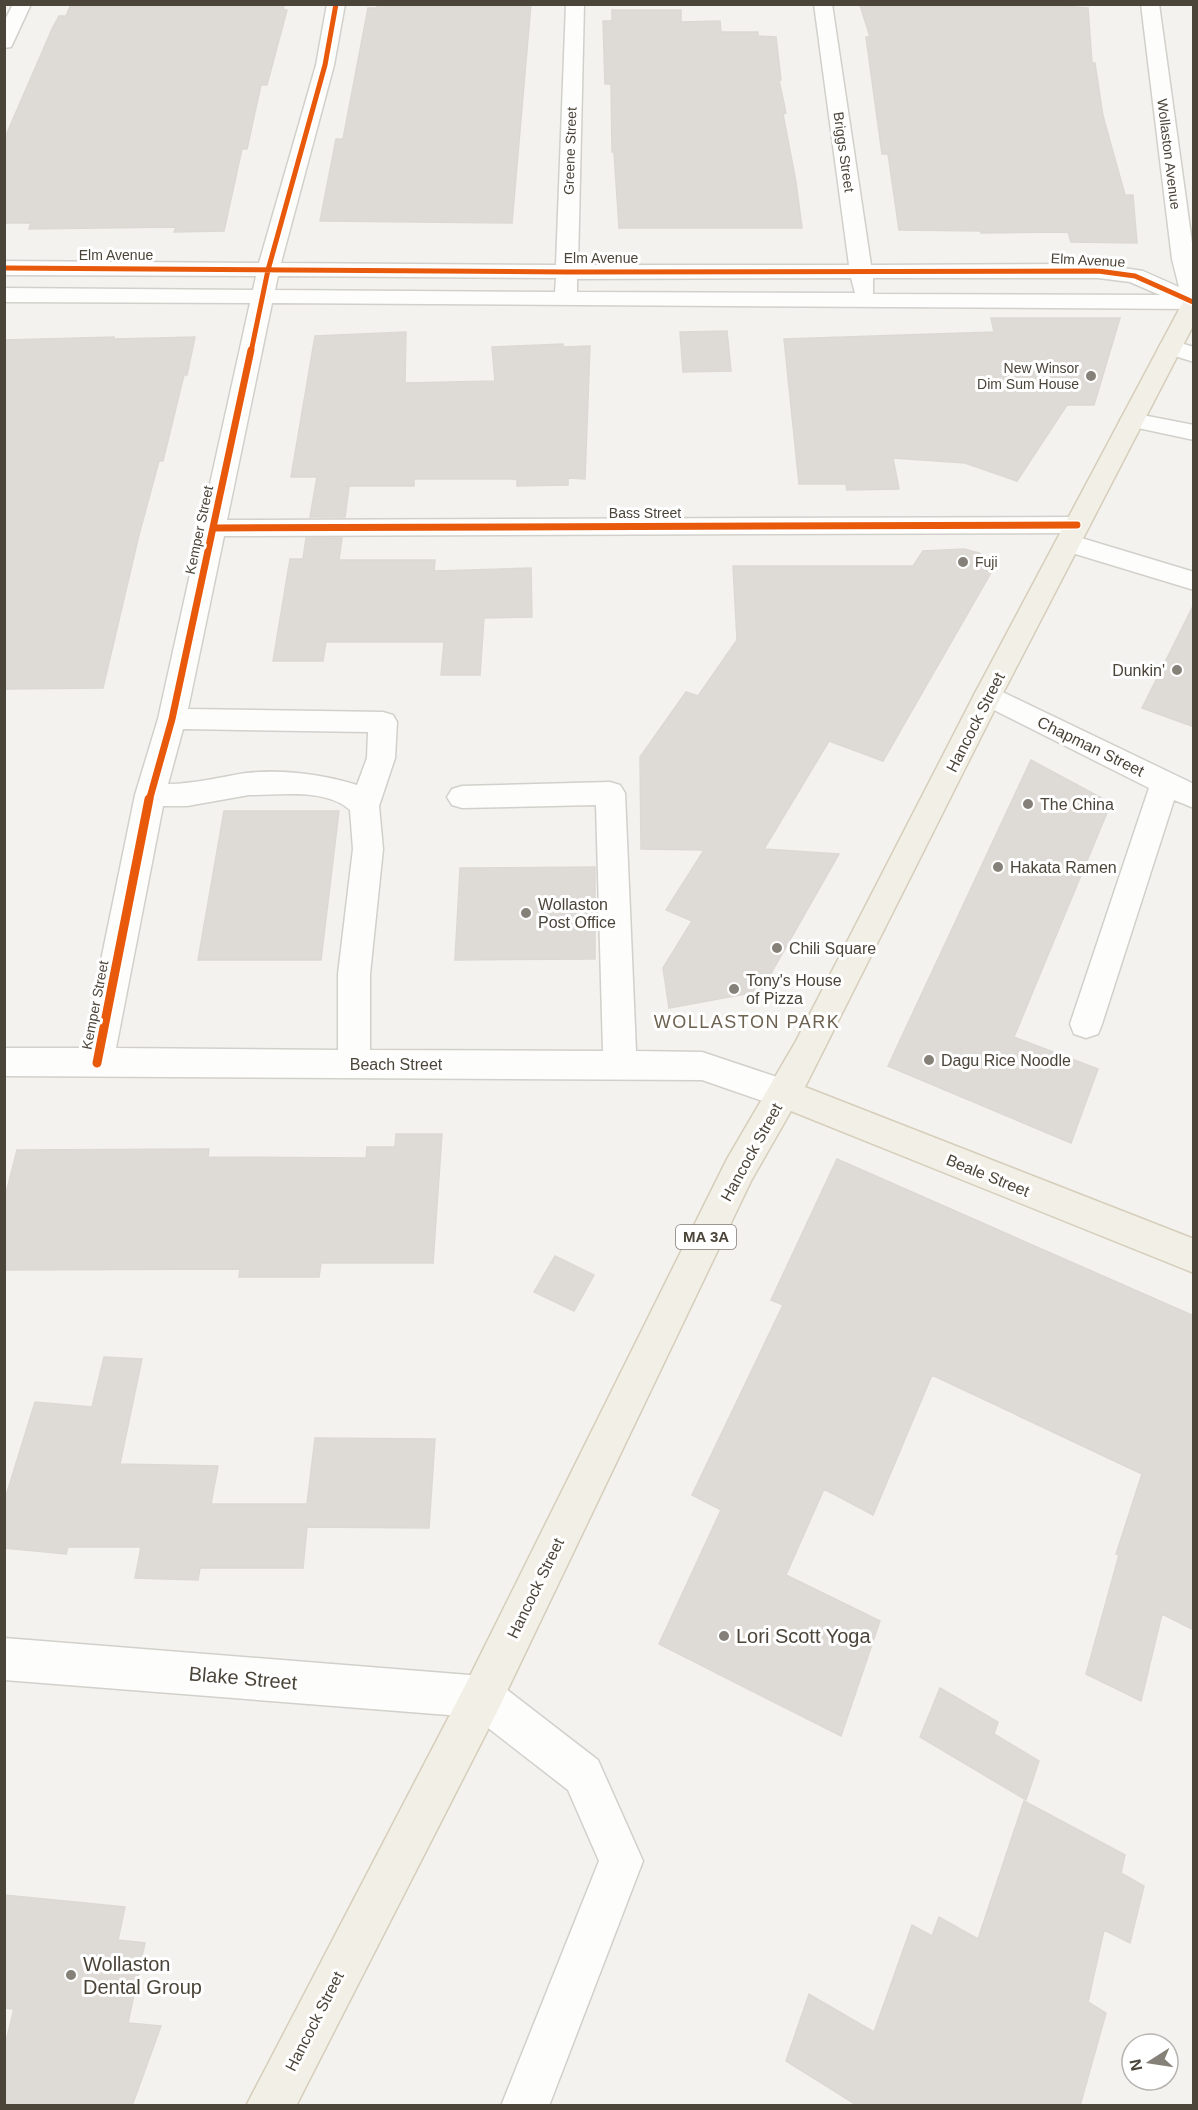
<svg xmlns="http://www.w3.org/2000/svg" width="1198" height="2110" font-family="Helvetica,sans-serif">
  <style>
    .building { fill: #dedbd6; stroke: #dcd9d4; stroke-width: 1.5 }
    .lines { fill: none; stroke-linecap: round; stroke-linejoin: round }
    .minor-casing { stroke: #d2d0cb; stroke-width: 3 }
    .major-casing { stroke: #d6cebb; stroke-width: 3 }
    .minor { fill: #fdfdfc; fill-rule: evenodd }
    .major { fill: #f2efe6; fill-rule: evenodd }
    .cycleway-far2-casing { stroke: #fff; stroke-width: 8 }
    .cycleway-far1-casing { stroke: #fff; stroke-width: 10 }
    .cycleway-casing { stroke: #fff; stroke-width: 13 }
    .cycleway-far2 { stroke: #e8590c; stroke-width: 5 }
    .cycleway-far1 { stroke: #e8590c; stroke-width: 7 }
    .cycleway { stroke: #e8590c; stroke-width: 9 }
    .poi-dot { fill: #868178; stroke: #fff; stroke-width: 2 }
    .labels { text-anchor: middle; stroke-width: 6; stroke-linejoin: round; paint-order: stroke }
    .far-street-label { font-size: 14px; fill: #4b4439; stroke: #fff }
    .far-poi-label { font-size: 14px; fill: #4b4439; stroke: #fff; text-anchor: end }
    .shield { fill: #fff; stroke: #817c74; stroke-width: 1.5 }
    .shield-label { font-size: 15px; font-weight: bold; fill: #4b4439 }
    .poi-label { font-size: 16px; fill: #4b4439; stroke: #fff; text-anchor: start }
    .street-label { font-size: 16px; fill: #4b4439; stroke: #fff }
    .neighbourhood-label { font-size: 18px; letter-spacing: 1.5px; fill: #6e6250; stroke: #fff }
    .near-poi-label { font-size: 20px; fill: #4b4439; stroke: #fff; text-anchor: start }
    .near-street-label { font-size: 20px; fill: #4b4439; stroke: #fff }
  </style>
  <rect width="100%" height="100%" fill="#f4f2ee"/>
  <path class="building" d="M71 4H284L283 9 287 10 267 85H261L247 149H242L224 231 174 232 176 227 29 229 31 223H4V140L52 29 59 16H66Z
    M378 4H531L512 223 320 221 336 139H343L368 8H377Z
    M1039 4 1088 8 1092 63H1095L1103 116 1125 195H1133L1137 243 1071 242 1068 232 981 233V231L899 230 888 154H882L866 37H870L860 5Z
    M612 10H681V22L720 21 721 32H758V36L776 37 781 80H779L786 113 783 114 796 182 802 228H619L614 152H612L611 84H605L603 21H612Z
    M991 318H1120L1094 405H1067L1017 481 965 463 893 458 899 489 847 490 846 484H799L784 339 994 332Z
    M727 331 731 371 683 372 680 332Z
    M406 332 405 383 495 381 492 347 563 344V347L590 346 585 479 568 478V485L517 486V479H414V486H343L349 487 345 517H310L317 477H291L315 336Z
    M114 337V339L195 337 187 375H184L163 461H159L139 535 103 688 4 689V340Z
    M306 538H342L339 560H435L434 571 531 568 532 617 484 618 480 675H441L444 642H326L323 661H273L290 559H303Z
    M964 549 979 553 996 564 883 761 829 741 764 849 839 854 761 991 669 1008 663 968 692 921 666 910 704 850 641 849 640 757 686 692 698 696 737 640 733 566H913L923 551Z
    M1194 604V727L1142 708Z
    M1031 760 1111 803 1014 1037 1098 1069 1071 1143 888 1066Z
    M224 811H339L321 960H198Z
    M595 867V959L455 960 460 868Z
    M396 1134H442L433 1263H321L319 1277H239L240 1269 4 1270V1201L17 1150 209 1149 208 1157 366 1158 367 1147H395Z
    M837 1159 1194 1316V1630L1162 1614 1141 1701 1086 1674 1119 1555 1116 1554 1142 1474 932 1375 873 1515 824 1489 786 1575 880 1621 841 1736 659 1644 721 1510 692 1495 783 1305 771 1300Z
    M555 1256 594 1275 574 1311 534 1292Z
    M104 1357 142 1359 120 1464 218 1466 211 1504H307L315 1438 435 1439 429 1528 307 1527 303 1568H200L198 1580 135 1578 141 1547H68L66 1554 4 1548V1502L35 1402 92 1407Z
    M940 1688 998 1722 994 1734 1039 1761 1026 1800 920 1737Z
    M1024 1801 1125 1855 1121 1873 1144 1886 1130 1943 1104 1930 1088 2002 1106 2013 1080 2106H858L786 2061 809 1994 874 2032 912 1925 932 1936 939 1917 978 1939Z
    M4 1895 125 1907 118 1940 145 1943 128 2023 161 2026 132 2106H4V2049L14 2009 4 2008Z"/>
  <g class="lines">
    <g class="minor-casing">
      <path id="minor" d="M13 4H31L13 43 11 47 4 48V22Z
        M327 4H345L334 65 281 263 556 265 566 4H584L578 265H849L814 4H832L871 265 1098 264 1143 271 1179 287 1172 259 1141 4H1159L1194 257V309L272 303 227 520 1077 517 1086 519 1090 525 1086 531 1077 533 224 536 188 709 383 712 393 715 397 722 395 758 379 806 383 849 370 974V1050L603 1051 596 805 462 808 452 805 447 797 452 789 462 786 610 782 620 785 625 793 636 1051 702 1052 795 1083 800 1093 795 1103 783 1108 702 1080 4 1076V1048H83L135 795 158 719 250 303 4 302V288L253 290 256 276 4 275V261L259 263 316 65ZM278 276 556 278 555 292 275 290ZM851 278 855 293 577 292V279ZM873 278H1098L1130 282 1160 295 873 294ZM183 729 368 732 367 758 357 785C323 774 282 769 246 773 220 777 195 784 168 784ZM249 795C279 795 326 788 350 810L353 849 338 974V1050L116 1048 163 806H187Z
        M1170 340 1194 347V362L1162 352 1159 347 1162 342Z
        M1132 413 1194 425V440L1124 425 1120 420 1124 415Z
        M1068 534 1194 572V590L1059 549 1055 543 1059 537Z
        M988 685 1194 784V808L1174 800 1102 1024 1098 1034 1086 1038 1074 1034 1070 1024 1149 788 978 702 974 695 978 688Z
        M4 1638 482 1676 497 1682 598 1760 643 1861 549 2106H501L599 1861 568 1790 474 1717 4 1680Z"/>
    </g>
    <g class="major-casing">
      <path id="major" d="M1194 295V324L1002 695 805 1087 1194 1239V1273L791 1111 751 1181 497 1712 296 2106H246L467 1682 727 1159 796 1041 974 695 1183 302 1186 297Z"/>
    </g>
    <use href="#minor" class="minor"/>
    <use href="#major" class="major"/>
    <g class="cycleway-far2-casing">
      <path id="cycleway-far2" d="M4 268 567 272 1098 271 1135 276 1193 302
        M251 352 268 270 325 65 336 4"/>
    </g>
    <g class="cycleway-far1-casing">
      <path id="cycleway-far1" d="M213 528 1077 525
        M149 801 172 719 251 350"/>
    </g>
    <g class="cycleway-casing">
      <path id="cycleway" d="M97 1063 149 799"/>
    </g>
    <use href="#cycleway-far2" class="cycleway-far2"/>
    <use href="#cycleway-far1" class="cycleway-far1"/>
    <use href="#cycleway" class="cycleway"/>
  </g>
  <g class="poi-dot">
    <circle cx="1091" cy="376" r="6"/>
    <circle cx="963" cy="562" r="6"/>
    <circle cx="1177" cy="670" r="6"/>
    <circle cx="1028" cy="804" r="6"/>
    <circle cx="998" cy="867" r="6"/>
    <circle cx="526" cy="913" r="6"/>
    <circle cx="777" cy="948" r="6"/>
    <circle cx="734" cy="989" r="6"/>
    <circle cx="929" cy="1060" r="6"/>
    <circle cx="724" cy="1636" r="6"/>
    <circle cx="71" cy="1975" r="6"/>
  </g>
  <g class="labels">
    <g class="far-street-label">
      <text transform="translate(570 151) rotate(-88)" y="5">Greene Street</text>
      <text transform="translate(844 152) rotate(82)" y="5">Briggs Street</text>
      <text transform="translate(1169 154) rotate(83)" y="5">Wollaston Avenue</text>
      <text x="116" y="260">Elm Avenue</text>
      <text x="601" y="263">Elm Avenue</text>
      <text transform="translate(1088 260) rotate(3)" y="5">Elm Avenue</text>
      <text x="645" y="518">Bass Street</text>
      <text transform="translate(199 530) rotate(-78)" y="5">Kemper Street</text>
      <text transform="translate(95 1005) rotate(-79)" y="5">Kemper Street</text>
    </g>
    <g class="far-poi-label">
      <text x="1079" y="373">New Winsor<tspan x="1079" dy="16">Dim Sum House</tspan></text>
      <text x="975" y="567" text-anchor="start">Fuji</text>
    </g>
    <rect class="shield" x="676" y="1225" width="60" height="24" rx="4.5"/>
    <g class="shield-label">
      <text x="706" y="1242">MA 3A</text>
    </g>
    <g class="poi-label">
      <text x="1165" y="676" text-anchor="end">Dunkin'</text>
      <text x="1040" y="810">The China</text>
      <text x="1010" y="873">Hakata Ramen</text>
      <text x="538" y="910">Wollaston<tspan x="538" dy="18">Post Office</tspan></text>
      <text x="789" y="954">Chili Square</text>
      <text x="746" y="986">Tony's House<tspan x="746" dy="18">of Pizza</tspan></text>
      <text x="941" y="1066">Dagu Rice Noodle</text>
    </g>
    <g class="street-label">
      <text transform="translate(975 722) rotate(-63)" y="6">Hancock Street</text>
      <text transform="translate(1091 746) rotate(26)" y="6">Chapman Street</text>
      <text x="396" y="1070">Beach Street</text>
      <text transform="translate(751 1152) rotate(-61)" y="6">Hancock Street</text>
      <text transform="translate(988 1175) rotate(22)" y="6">Beale Street</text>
      <text transform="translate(535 1588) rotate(-64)" y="6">Hancock Street</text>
      <text transform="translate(314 2021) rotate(-63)" y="6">Hancock Street</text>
    </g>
    <g class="neighbourhood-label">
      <text x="747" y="1028">WOLLASTON PARK</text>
    </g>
    <g class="near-poi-label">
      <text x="736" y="1643">Lori Scott Yoga</text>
      <text x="83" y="1971">Wollaston<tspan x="83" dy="23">Dental Group</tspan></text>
    </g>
    <g class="near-street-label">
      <text transform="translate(243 1678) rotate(5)" y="7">Blake Street</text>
    </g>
  </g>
  <rect width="1198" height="2110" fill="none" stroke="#4b4439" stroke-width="12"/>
  <g transform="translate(1150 2062) rotate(258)"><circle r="28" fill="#ffffff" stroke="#b7b4b0" stroke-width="1.5"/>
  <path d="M0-4.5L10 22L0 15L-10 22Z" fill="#868178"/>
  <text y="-9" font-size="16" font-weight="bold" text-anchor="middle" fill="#4b4439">N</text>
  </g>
</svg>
